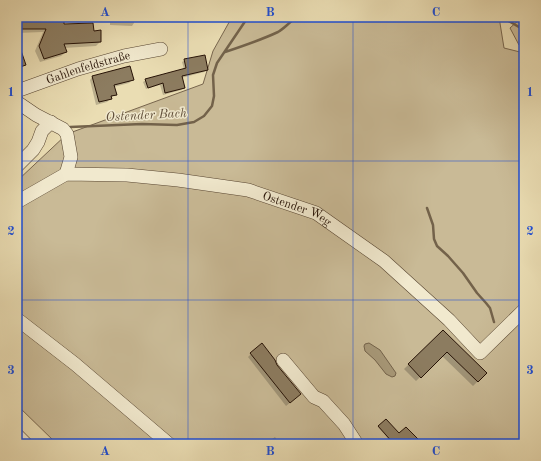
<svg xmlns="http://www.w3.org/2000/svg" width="541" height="461" font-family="'Old Standard TT',serif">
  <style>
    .green { fill: #c9ba96; stroke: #78664e }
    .water { fill: #a79878; stroke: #73624a }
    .shadow { fill: #0003 }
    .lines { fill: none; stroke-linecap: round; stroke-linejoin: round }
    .stream { stroke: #73624a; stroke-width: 2.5 }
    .building { fill: #8c7c60; stroke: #261206 }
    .minor-casing { stroke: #574531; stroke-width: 14 }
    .minor { stroke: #f1e9ce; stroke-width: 13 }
    .grid { fill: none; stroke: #1d4ed8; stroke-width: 1; stroke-opacity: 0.55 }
    .labels { text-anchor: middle; stroke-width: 3; stroke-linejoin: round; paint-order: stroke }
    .street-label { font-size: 12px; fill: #261206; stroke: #f1e9ce }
    .water-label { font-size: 13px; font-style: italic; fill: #604e39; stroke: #f1e9ce }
    .neatline { fill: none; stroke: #1d4ed8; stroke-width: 1.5 }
    .grid-label { font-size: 13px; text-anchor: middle; font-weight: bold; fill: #1d4ed8 }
  </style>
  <rect width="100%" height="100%" fill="#eaddb3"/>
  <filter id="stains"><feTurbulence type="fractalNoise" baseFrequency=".005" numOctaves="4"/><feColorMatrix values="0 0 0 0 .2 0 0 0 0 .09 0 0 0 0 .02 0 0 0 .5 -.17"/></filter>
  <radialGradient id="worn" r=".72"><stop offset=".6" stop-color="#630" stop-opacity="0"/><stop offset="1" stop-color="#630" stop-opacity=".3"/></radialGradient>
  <path class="green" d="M232 17H499L504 48 524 53V444H57L17 405V181L67 134 203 84 213 51Z
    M521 18H524V47L519 45 510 28Z"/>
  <path class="water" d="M369 343 380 350 396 373 395 376 392 377 386 374 375 360 365 351 364 346 365 344Z"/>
  <path class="shadow" d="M17 17H63V26L93 32 100 31V42L96 46 64 48 66 52 61 56 40 62 35 51 43 32 17 33Z
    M110 17H134V23L132 26 110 25Z
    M185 60 207 70 204 72 181 78 184 88 181 90 163 95 160 85 146 89 143 82 146 80 184 69 182 62Z
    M93 76 132 80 129 83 114 87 115 94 107 102 96 105 90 80Z
    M443 331 486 373 473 386 442 356 416 381 404 369Z
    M251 354 276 366 297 397 286 406 248 357Z
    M386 420 399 434 411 444H393L378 427Z
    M275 437 280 444H265Z"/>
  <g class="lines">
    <path class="stream" d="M502 17 524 30
      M225 52C243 46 261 40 278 32 285 28 290 21 298 17
      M70 127 142 124 177 125 194 122 204 116 212 106 214 96 213 75 217 63 248 17
      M427 208 433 225 434 239 437 246 448 256 463 273 477 293 486 303 490 308 494 322"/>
  </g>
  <path class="building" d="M19 17H64V24L93 23 94 31 101 30V42L64 44 67 52 44 59 39 46 46 29H20Z
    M17 42H18L26 65 17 68Z
    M205 55 208 70 182 76 185 88 165 93 163 83 148 88 145 79 186 68 184 59Z
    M130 66 134 80 114 85 117 95 111 96 112 99 99 102 92 76Z
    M443 330 487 373 478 382 447 352 421 378 408 364Z
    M262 343 275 360 277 365 301 394 290 403 250 353Z
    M386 419 399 433 406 427 418 439 413 444H394L378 426Z"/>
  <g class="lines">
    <g class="minor-casing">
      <g id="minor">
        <path id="s1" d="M17 91 78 69 124 56 161 49"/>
        <path d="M17 102 36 115 63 129 67 134 71 157 66 174"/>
        <path d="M17 166 33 150 38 142 42 131 51 122"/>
        <path id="s2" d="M17 202 66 174 127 175 178 180 248 190 316 213 384 261 449 320 480 353 524 310"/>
        <path d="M17 319 75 364 169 444"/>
        <path d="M283 360 314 397 323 401 344 424 357 444"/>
        <path d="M17 435 26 444"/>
      </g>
    </g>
    <use href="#minor" class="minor"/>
  </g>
  <path class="grid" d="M188 17V444M353 17V444M17 161H524M17 300H524"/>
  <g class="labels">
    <g class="street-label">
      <text dy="4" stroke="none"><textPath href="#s1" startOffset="75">Gahlenfeldstraße</textPath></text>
      <text dy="4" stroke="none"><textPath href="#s2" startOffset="292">Ostender Weg</textPath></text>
    </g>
    <g class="water-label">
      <text transform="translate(146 114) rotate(-3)" y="5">Ostender Bach</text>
    </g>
  </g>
  <rect width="541" height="461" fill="none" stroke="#eaddb3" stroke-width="44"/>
  <rect x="22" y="22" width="497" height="417" class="neatline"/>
  <g class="grid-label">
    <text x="105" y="16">A</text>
    <text x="270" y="16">B</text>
    <text x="436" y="16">C</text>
    <text x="11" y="96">1</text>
    <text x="530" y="96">1</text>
    <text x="11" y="235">2</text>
    <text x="530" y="235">2</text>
    <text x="11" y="374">3</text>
    <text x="530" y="374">3</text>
    <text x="105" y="455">A</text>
    <text x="270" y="455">B</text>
    <text x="436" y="455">C</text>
  </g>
  <rect width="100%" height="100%" filter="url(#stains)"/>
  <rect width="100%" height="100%" fill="url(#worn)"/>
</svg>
